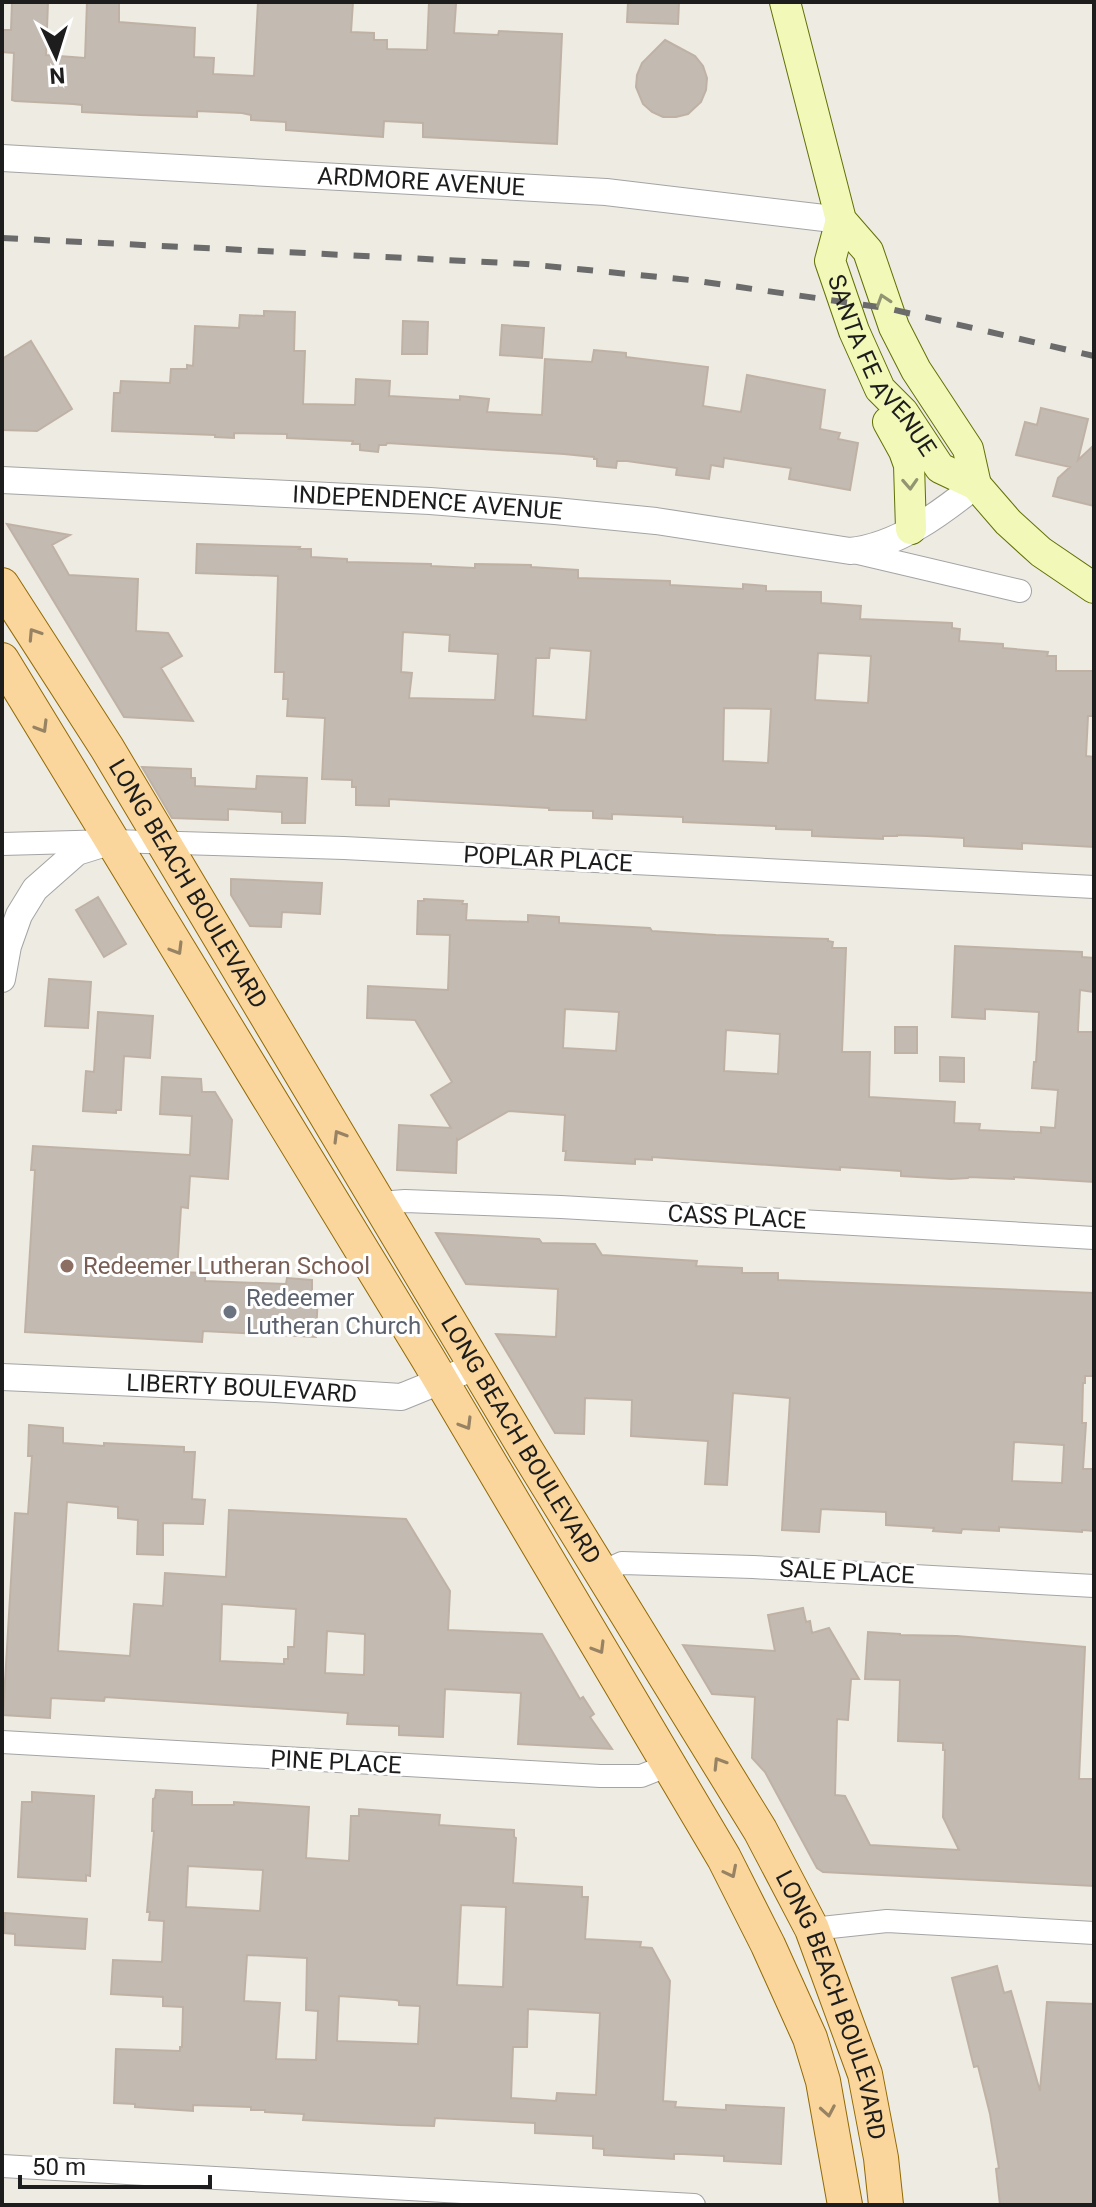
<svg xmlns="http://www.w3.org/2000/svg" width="1096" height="2207" font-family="Roboto,sans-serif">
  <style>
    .building { fill: #c3bab2; stroke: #bfb2a5; stroke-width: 2; fill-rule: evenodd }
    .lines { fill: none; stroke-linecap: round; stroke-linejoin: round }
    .minor-casing { stroke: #a4a4a4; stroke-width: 24 }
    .tertiary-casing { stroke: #a4a4a4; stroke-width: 28 }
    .secondary-casing { stroke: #617106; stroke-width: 32 }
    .primary-casing { stroke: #936a03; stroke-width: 36 }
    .minor { stroke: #fff; stroke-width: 22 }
    .tertiary { stroke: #fff; stroke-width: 26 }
    .secondary { stroke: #f2f8b7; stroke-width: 30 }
    .primary { stroke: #fad69c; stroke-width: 34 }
    .rail { stroke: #6b6b6b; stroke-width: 6; stroke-dasharray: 16 16; stroke-linecap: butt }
    .oneway { stroke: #929572 }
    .oneway2 { stroke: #978363 }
    .education-dot { fill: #8d6e63; stroke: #fff; stroke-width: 3 }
    .worship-dot { fill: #6b7280; stroke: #fff; stroke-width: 3 }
    .labels { text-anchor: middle; stroke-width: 6; stroke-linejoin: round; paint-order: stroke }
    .street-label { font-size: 24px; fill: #1d1d1d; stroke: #fff }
    .education-label { font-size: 24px; fill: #785e54; stroke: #fff; text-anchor: start }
    .worship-label { font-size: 24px; fill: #5b616d; stroke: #fff; text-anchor: start }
  </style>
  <rect width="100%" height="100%" fill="#eeebe3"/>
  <path class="building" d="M12 2H48L46 55 85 58 87 2H119V22L195 28 194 57 214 58 213 74 254 76 258 2H353L351 32 374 33V40H387V49L427 50 429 2H453L456 4 454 33 498 35 499 31 562 34 557 144 423 137V123L384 121 383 137 355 135 286 130V122L251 120V115L242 113 197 111V117L140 115 82 112V105L73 104 15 101 12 100 14 53 2 52V30H11Z
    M628 2H679L678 24 627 22Z
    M665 40 695 56 703 66 707 78 706 90 701 102 688 114 676 117H663L652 112 643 104 636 87 637 75 642 63Z
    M264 311 295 312 294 351H305L303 404 355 405 356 379 390 381 389 396 460 400V396L489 399 487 412 542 415 545 359 592 362 594 350 626 353V357L708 367 703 406 741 412 747 375 825 390 820 429 840 433 838 439 858 443 850 490 789 479 791 468 724 458 723 467 711 465 709 479 676 475 677 468 627 461H617L616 468 597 466V459H594V457L564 454 387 443 386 445H379L378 452 360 450V444H352L353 441 287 438V434L234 433V438L215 437V435L112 431 114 393H120L121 381 170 383 171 369H187V365L193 366 195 326 239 328 240 315 264 316Z
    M403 321 428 322 427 354H402Z
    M502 325 544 328 542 358 500 355Z
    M31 341 72 409 37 431 2 430V359Z
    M1041 408 1088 419 1078 460 1094 445V506L1053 496 1058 478 1070 467 1016 455 1025 422 1037 425Z
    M7 524 70 535 52 545 69 575 138 579 136 631 168 633 182 656 161 668 193 721 124 717Z
    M197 544 300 547 299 549H311V557L347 559V562L431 564V566L475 568V564L531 565V567L578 570V578L670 581V585L743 589V584L766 586V591L821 592V603L861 606 860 619 952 623V628L960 629 959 641 1003 644V648L1048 652 1047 656H1056V671H1094V716H1088L1086 756 1094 757V847L1022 843V849L964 846V838L927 836 897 835V836H883V839L812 836V830L776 829V826L683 822V817L612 814V819L593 818V811L549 810V808L389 799V806L356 805V787H352V780L322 779 325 718 287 716 288 699H283L284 672H275L278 576 196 573ZM403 632 450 635 449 651 498 654 495 700 409 698 412 673 401 672ZM550 648 591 651 586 720 533 716 536 658H549ZM818 653 871 656 868 703 815 700ZM724 708 771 709 768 763 723 761Z
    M142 767 191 769V778H195V786L256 789 257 776 307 778 305 823H282V812L228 809V820L172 818Z
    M231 879 322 883 320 914 282 912 281 927 250 926 231 895Z
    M98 897 126 944 104 957 76 910Z
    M424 899 463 901 462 904H467L466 920 528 922V915L559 917V923L650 928 652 931 716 935 828 939V941L833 942 832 948H846L842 1052H870L869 1097 955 1102 954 1123 980 1124 979 1130 1041 1133V1127L1055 1128 1058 1090 1032 1088 1034 1062H1036L1039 1012 985 1009V1019L952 1017 955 946 1082 952V957L1094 958V992L1080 990 1078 1029V1032H1094V1182L1014 1177V1179L969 1177 968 1178 951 1179 901 1176V1171L840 1167V1170L652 1157V1160L635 1159V1164L565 1160 566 1151H563L565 1115 509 1111 458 1140 457 1139 456 1173 397 1170 399 1125 451 1128 431 1095 452 1082 415 1020 367 1018 368 986 448 990 450 935 417 934 418 901H424ZM565 1009 619 1012 616 1051 563 1048ZM726 1030 780 1034 778 1074 724 1071Z
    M49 979 91 982 88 1028 45 1026Z
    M98 1012 153 1016 150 1058 124 1056 121 1110H116V1113L83 1111 86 1071 94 1072Z
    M895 1027H917V1053H895Z
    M940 1057 964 1058V1082L940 1081Z
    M162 1077 201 1079 202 1092H215L232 1120 228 1179 190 1176 188 1208 181 1207 177 1272 205 1273V1281L286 1284 287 1278 312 1280V1292H318L316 1337 203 1331 202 1342 25 1332 35 1170H31L33 1146 190 1155 192 1116 160 1114Z
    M436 1233 539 1239 542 1243 595 1244 602 1255 697 1261 696 1266 742 1268V1273H778V1280L1094 1293V1376H1085V1383H1083L1082 1423H1086L1083 1469H1094V1531L1082 1530V1532L999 1527V1531L962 1529 961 1533 933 1531 934 1528 886 1525V1512L821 1509 819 1532 782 1530 790 1398 733 1393 727 1485 705 1484 708 1441 631 1436 632 1400 585 1398 584 1434 555 1433 496 1334 556 1337 558 1289 466 1284ZM1014 1442 1064 1445 1062 1483 1012 1481Z
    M29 1425 63 1428V1443L104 1446V1443L184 1447V1452H195L192 1499 205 1500 203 1524 163 1523V1555L137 1554 138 1520 118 1518V1507L67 1502 58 1651 130 1656 134 1604 163 1606 165 1573 226 1577 229 1510 406 1519 450 1591 448 1630 542 1634 580 1699 583 1697 594 1714 590 1717 612 1749 518 1744 521 1693 445 1689 443 1737 399 1735V1726L347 1724 348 1713 105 1697 104 1701 51 1698 50 1718 3 1715 15 1513 28 1514 32 1456H28ZM222 1604 296 1609 294 1647H288V1659H284V1664L220 1661ZM327 1631 365 1634 364 1675 325 1673Z
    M803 1608 806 1622 810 1621 812 1633 829 1628 859 1679H851L848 1720 837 1719 835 1795 845 1796 870 1845 959 1850 943 1817 945 1750H943V1743L898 1741 900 1680 865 1679 868 1632 900 1634V1635L957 1636 1085 1647 1079 1779H1094V1886L823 1872 817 1868 765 1772 752 1758 755 1697 712 1694 683 1645 775 1651 768 1615Z
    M156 1790 192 1792V1805H234V1802L309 1807 306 1858 349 1861 351 1816H359V1809L440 1815 439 1825 514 1830V1837L516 1838 513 1883 582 1887V1897H588L585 1939 641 1942 640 1947 652 1948 670 1981 663 2101 676 2102 675 2107 726 2110V2105L784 2108 781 2164 724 2161V2156L683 2154H674V2159L604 2155V2149L593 2148V2136L535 2133V2123L435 2118 434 2126 399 2125 303 2120 304 2114 265 2112V2110H251V2107L193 2105V2111L135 2107V2104L114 2103 116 2049 180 2051V2047H182L183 2007 163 2006V1997L111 1994 113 1960 162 1962 164 1921 149 1920 150 1912H147L154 1831H152L153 1799 155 1798ZM188 1866 263 1870 260 1911 186 1907ZM461 1905 506 1907 503 1987 457 1985ZM247 1955 307 1958 306 2010 318 2011 316 2060 276 2059 280 2003 244 2001ZM339 1996 396 2000 399 2001V2005L420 2006 418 2044 337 2041ZM528 2009 600 2013 596 2095 557 2093 556 2101 511 2098 513 2047H527Z
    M32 1792 94 1796 90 1876 86 1875V1881L18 1877 22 1802H32Z
    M5 1913 87 1919 85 1949 15 1945V1934L4 1933Z
    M997 1966 1004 1993 1011 1991 1040 2091 1047 2002 1094 2004V2205H1000L996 2169 999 2168 990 2114 978 2066 974 2067 952 1978Z"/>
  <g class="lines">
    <g class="minor-casing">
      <path id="minor" d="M854 552 1020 591
        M2 844 112 841 344 848 1094 887
        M379 1203 405 1201 561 1207 1094 1238
        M602 1572 622 1563 753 1567 1094 1586
        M2 1742 600 1776H641L669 1765
        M812 1929 887 1921 1094 1933
        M2 2166 694 2205"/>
    </g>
    <g class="tertiary-casing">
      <g id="tertiary">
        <path id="s1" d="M2 158 606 192 841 220"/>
        <path id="s2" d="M2 480 430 501 555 511 656 521 850 551C897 546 940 514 976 485"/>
        <path d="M2 979 8 946 19 915 35 889 77 852 112 841"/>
        <path id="s3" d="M2 1377 275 1389 401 1397 477 1366"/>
      </g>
    </g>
    <g class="secondary-casing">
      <g id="secondary">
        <path d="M785 2 841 220 868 251 894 327 916 370 968 449 976 485"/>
        <path id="s4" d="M841 220 830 261 854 331 880 389 903 412 940 468 976 485 1008 522 1041 552 1094 588"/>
        <path d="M888 422 904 451 909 465 911 529"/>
      </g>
    </g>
    <g class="primary-casing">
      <g id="primary">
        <path id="s5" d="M2 585 107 748 526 1450 760 1830 812 1929 865 2074 881 2158 886 2205"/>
        <path d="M2 660 427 1357 724 1858 768 1945 810 2038 823 2081 845 2205"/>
      </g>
    </g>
    <use href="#minor" class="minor"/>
    <use href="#tertiary" class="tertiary"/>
    <use href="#secondary" class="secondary"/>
    <use href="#primary" class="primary"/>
    <path class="rail" d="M2 238 526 264 690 280 886 308 1094 356"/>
  </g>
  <defs><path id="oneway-chevron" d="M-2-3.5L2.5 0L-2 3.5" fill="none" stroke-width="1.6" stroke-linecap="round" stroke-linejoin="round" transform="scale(2)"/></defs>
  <g class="oneway">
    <use href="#oneway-chevron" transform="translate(883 300) rotate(-108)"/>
    <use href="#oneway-chevron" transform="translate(910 484) rotate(87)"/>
  </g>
  <g class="oneway2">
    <use href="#oneway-chevron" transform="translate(34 634) rotate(-123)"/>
    <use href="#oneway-chevron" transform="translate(42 727) rotate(59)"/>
    <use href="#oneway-chevron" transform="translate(177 949) rotate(59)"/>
    <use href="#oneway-chevron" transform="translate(339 1136) rotate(-121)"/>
    <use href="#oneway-chevron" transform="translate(466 1424) rotate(59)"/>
    <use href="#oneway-chevron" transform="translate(599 1648) rotate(59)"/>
    <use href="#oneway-chevron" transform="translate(719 1763) rotate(-122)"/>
    <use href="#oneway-chevron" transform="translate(731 1872) rotate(63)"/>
    <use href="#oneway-chevron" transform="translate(828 2111) rotate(80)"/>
  </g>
  <circle class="education-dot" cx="67" cy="1266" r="8"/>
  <circle class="worship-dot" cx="230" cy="1312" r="8"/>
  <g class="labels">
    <g class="street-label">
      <text dy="8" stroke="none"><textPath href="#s1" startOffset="420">ARDMORE AVENUE</textPath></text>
      <text dy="8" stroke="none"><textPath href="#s4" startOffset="160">SANTA FE AVENUE</textPath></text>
      <text dy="8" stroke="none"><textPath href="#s2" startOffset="426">INDEPENDENCE AVENUE</textPath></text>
      <text transform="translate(548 859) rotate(3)" y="8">POPLAR PLACE</text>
      <text dy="8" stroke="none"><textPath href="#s5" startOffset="352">LONG BEACH BOULEVARD</textPath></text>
      <text transform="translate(737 1217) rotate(3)" y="8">CASS PLACE</text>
      <text dy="8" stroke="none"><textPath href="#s3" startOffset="240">LIBERTY BOULEVARD</textPath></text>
      <text dy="8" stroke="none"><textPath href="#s5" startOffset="1000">LONG BEACH BOULEVARD</textPath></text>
      <text transform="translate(847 1572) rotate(3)" y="8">SALE PLACE</text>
      <text transform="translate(336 1762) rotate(3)" y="8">PINE PLACE</text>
      <text dy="8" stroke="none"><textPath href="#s5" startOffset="1648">LONG BEACH BOULEVARD</textPath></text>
    </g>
    <g class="education-label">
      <text x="83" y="1274">Redeemer Lutheran School</text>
    </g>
    <g class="worship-label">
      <text x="246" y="1306">Redeemer<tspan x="246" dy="28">Lutheran Church</tspan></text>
    </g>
  </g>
  <rect width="1096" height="2207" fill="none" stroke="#1d1d1d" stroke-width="8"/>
  <g transform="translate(56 56) rotate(176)" stroke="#ffffff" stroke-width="6" paint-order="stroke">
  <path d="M0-6L14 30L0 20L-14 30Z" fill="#1d1d1d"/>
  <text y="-12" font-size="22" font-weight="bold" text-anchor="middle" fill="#1d1d1d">N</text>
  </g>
  <path d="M20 2175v12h190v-12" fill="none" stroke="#1d1d1d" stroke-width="4"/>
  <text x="32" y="2175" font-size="24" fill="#1d1d1d" stroke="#ffffff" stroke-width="6" paint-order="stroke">50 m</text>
</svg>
